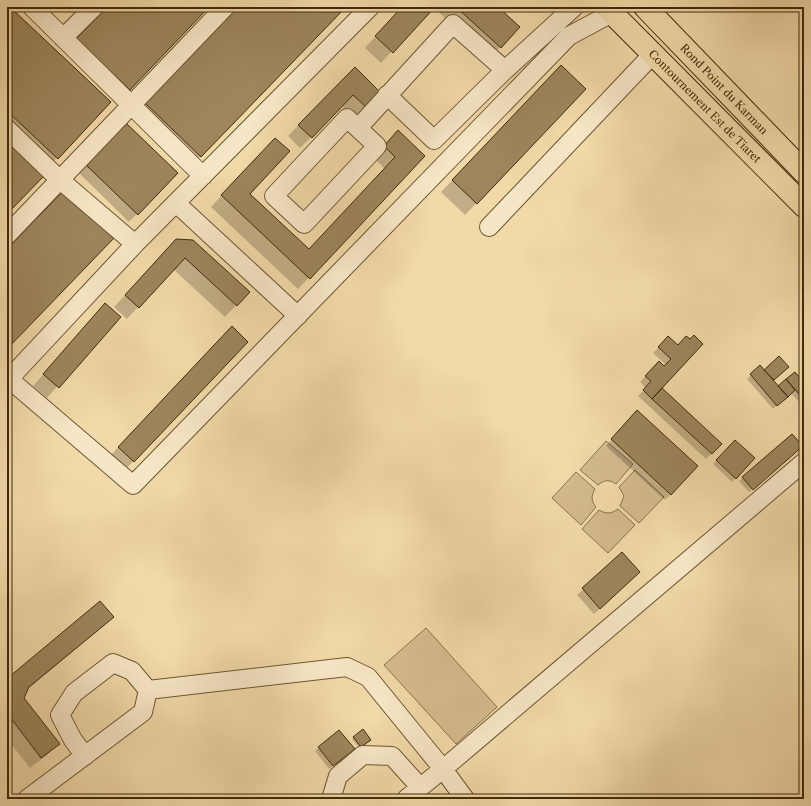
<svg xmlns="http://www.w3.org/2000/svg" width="811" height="806" font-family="'Libre Caslon Text',serif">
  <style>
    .green { fill: #d4bb8d; stroke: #8a724c }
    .shadow { fill: #0003 }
    .building { fill: #9d855d; stroke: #402a0c }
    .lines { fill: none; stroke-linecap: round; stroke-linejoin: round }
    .minor-casing { stroke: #6c5633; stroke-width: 20 }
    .highway-casing { stroke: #402a0c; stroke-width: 24 }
    .minor { stroke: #f7e6c6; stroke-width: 18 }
    .highway { stroke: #f2d9a8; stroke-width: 22 }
    .labels { text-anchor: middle; stroke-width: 3; stroke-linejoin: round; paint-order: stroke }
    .street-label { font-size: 11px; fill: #402a0c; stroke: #f7e6c6 }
  </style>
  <rect width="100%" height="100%" fill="#f2d9a8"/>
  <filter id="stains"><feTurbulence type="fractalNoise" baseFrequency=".005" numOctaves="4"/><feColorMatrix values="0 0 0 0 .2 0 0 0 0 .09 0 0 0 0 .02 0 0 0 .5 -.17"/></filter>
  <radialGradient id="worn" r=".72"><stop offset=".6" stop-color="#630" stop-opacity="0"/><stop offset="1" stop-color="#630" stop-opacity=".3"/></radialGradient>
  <path class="green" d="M606 441 633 464 616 484C609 479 604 480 598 485L580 470Z
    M635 470 664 497 639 523 620 506 624 496 619 487Z
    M576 472 595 489C591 496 591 501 596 507L581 525 552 498Z
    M618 509 635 525 608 553 582 529 599 510C606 514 611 514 618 509Z
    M426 628 497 707 456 744 384 665Z"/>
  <path class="shadow" d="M7 7H9L110 102 53 162 7 118Z
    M108 7H208L125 93 73 43Z
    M237 7H344L197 160 141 106Z
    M402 7H496L500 47 489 58 433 7 381 63 365 48Z
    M355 68 380 93 355 118 342 106 300 148 288 136Z
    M550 78 585 89 465 215 441 192Z
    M125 124 177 173 129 222 78 172Z
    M387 143 424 156 298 289 211 207 264 150 249 194 308 250 385 169 373 157Z
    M176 240 248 292 225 317 173 269 127 319 114 307Z
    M94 316 119 317 47 398 33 386Z
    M668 338 677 346 661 388 721 444 706 459 638 396 646 388 640 382 653 368 664 367 666 365 653 353Z
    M221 339 247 342 122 473 107 459Z
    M760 366 764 371H784L772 381 778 387 794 373 804 384V408L791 393 773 409 747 379Z
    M631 417 670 495 665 500 606 446Z
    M735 441V478L732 482 713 464Z
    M798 450 749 492 739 481 743 478Z
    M622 554 633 578 594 614 577 595Z
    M112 617 101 628 27 690 23 698 58 744 47 755 30 768 7 739V680Z
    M339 731 353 749 329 769 315 751Z
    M354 738 370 740 359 748 352 739Z"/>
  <path class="building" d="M7 7H10L111 102 58 159 7 111Z
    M107 7H209L130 90 76 39Z
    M235 7H346L201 157 144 102Z
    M402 7H435L393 53 375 36Z
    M456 7H498L520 27 501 48Z
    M561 65 586 89 477 204 452 180Z
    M355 67 381 93 367 108 353 95 312 138 298 125Z
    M125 122 178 173 138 215 85 164Z
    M398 130 425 156 310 279 221 195 275 138 290 151 250 194 309 249 395 157 384 146Z
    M7 140 44 176 7 214Z
    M66 188 116 236 7 349V249Z
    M176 239 193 240 250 292 237 306 185 258 139 308 125 295Z
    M105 303 121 317 59 388 43 374Z
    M232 326 248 342 134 462 118 447Z
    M694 335 703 344 652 399 643 390 651 381 645 376 659 361 664 366 671 359 658 347 668 336 678 345 686 336 690 339Z
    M779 356 789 367 774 380 764 370Z
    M760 365 788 397 777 406 750 374Z
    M795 372 804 383V400L786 379Z
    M786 379 795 390 788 397 778 386Z
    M662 388 722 444 712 454 652 399Z
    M637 410 698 466 671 495 611 439Z
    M792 434 803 446 753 490 742 477Z
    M735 440 755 458 736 479 716 460Z
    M622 552 640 572 600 609 582 588Z
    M100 601 114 617 29 687 24 698 60 744 41 758 7 713V683L9 677Z
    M363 729 371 740 361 747 353 737Z
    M339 730 355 749 333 766 318 747Z"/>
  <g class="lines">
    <g class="minor-casing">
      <path id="minor" d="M32 7 203 176
        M63 38 94 7
        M505 70 574 7
        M347 118 377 146 304 224 274 196Z
        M358 128 453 24 505 70 434 140 387 95
        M7 129 59 179 135 244
        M176 203 298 316
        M489 227 653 54
        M7 235 225 7
        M9 379 133 485 569 36 612 13
        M7 381 135 244 370 7
        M148 690 347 667 368 677 443 769 465 799
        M27 799 143 712 148 690 132 671 113 663 74 693 60 715 73 740 85 756
        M331 799 338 776 363 755 392 756 420 787
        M406 799 443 769 804 462"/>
    </g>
    <g class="highway-casing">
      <g id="highway">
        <path id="s1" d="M606 7 804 206"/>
        <path id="s2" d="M645 7 804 172"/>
      </g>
    </g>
    <use href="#minor" class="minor"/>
    <use href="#highway" class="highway"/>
  </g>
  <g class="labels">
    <g class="street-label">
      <text dy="4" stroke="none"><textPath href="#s2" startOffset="114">Rond Point du Karman</textPath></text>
      <text dy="4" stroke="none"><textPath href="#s1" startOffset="140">Contournement Est de Tiaret</textPath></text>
    </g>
  </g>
  <rect width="811" height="806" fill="none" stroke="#f2d9a8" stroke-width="24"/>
  <rect x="8" y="8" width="795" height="790" fill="none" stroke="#402a0c" stroke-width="2"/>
  <rect x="12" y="12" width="787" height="782" fill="none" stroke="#402a0c"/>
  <rect width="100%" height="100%" filter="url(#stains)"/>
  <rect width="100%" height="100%" fill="url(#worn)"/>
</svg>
